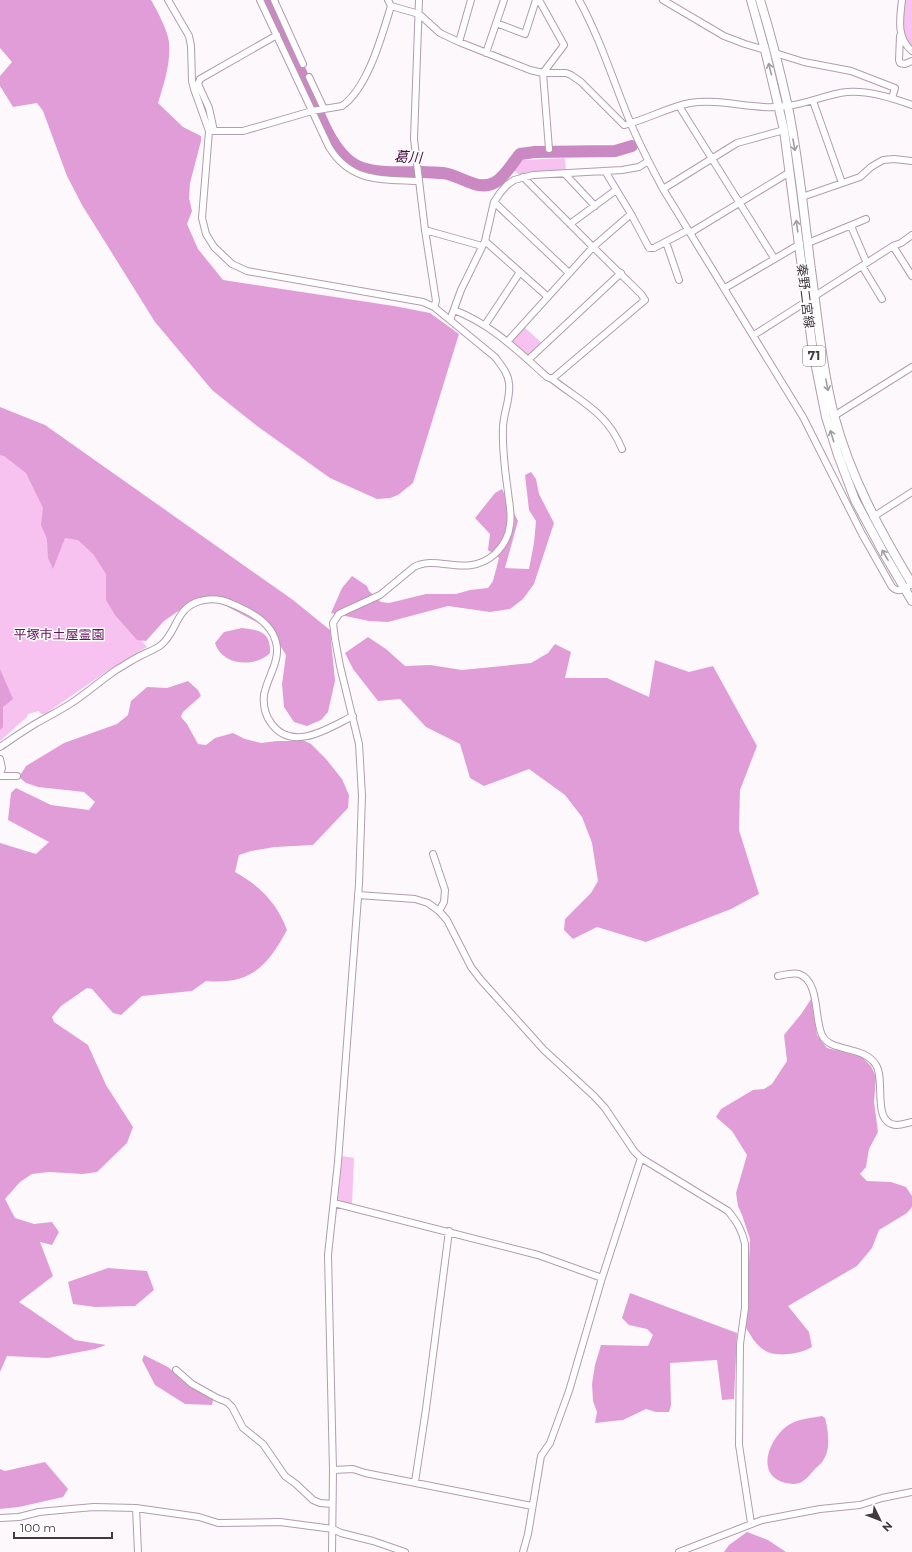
<svg xmlns="http://www.w3.org/2000/svg" width="912" height="1552" font-family="Montserrat,'Noto Sans JP',sans-serif">
  <style>
    .green { fill: #f8c2f0 }
    .forest { fill: #e19dd8 }
    .lines { fill: none; stroke-linecap: round; stroke-linejoin: round }
    .river { stroke: #cb89c3; stroke-width: 12 }
    .minor-casing { stroke: #b29caf; stroke-width: 8 }
    .major-casing { stroke: #b29caf; stroke-width: 10 }
    .minor { stroke: #fff; stroke-width: 6 }
    .major { stroke: #fff; stroke-width: 8 }
    .oneway { stroke: #a19ca0 }
    .labels { text-anchor: middle; stroke-width: 3; stroke-linejoin: round; paint-order: stroke }
    .shield { fill: #fff; stroke: #7b747a; stroke-width: 1 }
    .shield-label { font-size: 12px; font-weight: bold; fill: #433941 }
    .street-label { font-size: 13px; fill: #433941; stroke: #fff }
    .park-label { font-size: 13px; fill: #62115c; stroke: #fff }
    .water-label { font-size: 14px; font-style: italic; fill: #4c1048; stroke: #fff }
  </style>
  <rect width="100%" height="100%" fill="#fdf8fc"/>
  <path class="green" d="M904 0H912V46C898 36 904 15 904 0Z
    M565 158 566 172 520 176 514 170 523 160Z
    M524 327 543 344 530 356H527L513 344 512 340Z
    M0 452 39 478 108 570 111 605 147 647 109 670 45 714H41L39 711 28 714 27 717 0 741Z
    M342 1156 354 1158 352 1204 342 1203 338 1199Z"/>
  <path class="forest" d="M0 0H151C157 10 168 31 169 42 171 62 164 84 158 103L183 127 201 136V141L190 183 189 198 192 211 187 224 198 249 223 280 394 306 430 313 459 334 413 483 398 495 390 498 377 499 330 478 257 426 212 390 155 322 82 205 67 176 43 111 37 103 13 107 0 86V76L12 62 0 48Z
    M0 407 45 425 293 600 330 630 335 681 328 712 321 720 307 726 294 722 284 707 282 684 286 655 270 629 211 598 184 607 164 621 146 641 137 640 115 615 106 600V574L93 554 78 540 65 538 53 569 48 558 47 539 41 525 43 508 26 473 4 456 0 455Z
    M531 472 536 479 539 494 554 523 534 584 523 599 510 609 490 612 448 606 388 622 369 621 331 613 342 588 352 576 367 586 369 591 381 602 389 603 426 594H456L470 590 488 588 493 581 499 558 488 550 490 534 475 518 495 493 502 489 518 521 505 568 529 569 534 543 536 521 529 510 525 475Z
    M242 628C259 630 271 632 270 653 255 668 222 666 215 643L224 632Z
    M368 637 386 649 405 666 430 665 462 670 531 663 548 653 555 644 571 652 565 678H607L649 697 655 660 689 672 713 666 757 746 740 790 739 830 759 894 731 909 646 942 597 927 573 939 564 930 565 919 591 893 598 881 592 843 582 817 565 795 529 769 484 786 470 778 460 744 426 727 400 699 378 701 353 669 345 653Z
    M0 669 13 699 3 707V727L0 730Z
    M188 681 198 690 201 696 183 712 181 717 187 724 198 744 206 745 215 738 233 733 245 739 261 743 277 741H305L311 744 326 759 342 779 349 795 348 808 313 845 275 847 251 851 239 855 235 872C260 886 277 903 287 930 267 967 250 985 206 981L192 991 142 996 121 1015 113 1013 92 989 87 988 61 1006 52 1017 54 1022 88 1045 106 1085 133 1127 127 1143 97 1172 83 1174 49 1172 32 1174 20 1182 5 1199 15 1218 34 1224 52 1222 59 1232 52 1245 40 1242 53 1276 19 1302 75 1340 106 1345 95 1349 48 1358 7 1356 0 1372V843L36 854 49 842 8 820 11 793 16 788 51 805 89 810 95 802 84 792 38 787 26 783 19 777 26 766 64 743 117 724 128 715 131 701 147 687 167 688Z
    M811 999 817 1035 827 1048 862 1057 871 1066 876 1077 874 1102 878 1132 869 1149 866 1167 860 1174 867 1181 891 1182 906 1187 912 1196V1207L907 1213 879 1230 872 1248 857 1266 788 1306 809 1332 812 1347C801 1354 775 1358 764 1350 756 1345 751 1336 746 1328L750 1239 742 1215 738 1206 736 1193 747 1155 732 1131 716 1117 721 1109 753 1090 764 1089 772 1084 787 1061 784 1035 802 1013Z
    M108 1268 147 1271 154 1290 135 1306 95 1307 73 1304 68 1282Z
    M630 1293 737 1333 734 1399 722 1400 717 1360 670 1363 671 1405 669 1412H656L646 1409 623 1420 595 1423 597 1412 593 1401 592 1384 595 1365 601 1345 648 1346 653 1335 647 1329 629 1325 622 1318Z
    M144 1355 168 1367 190 1386 213 1400 212 1405 185 1404 155 1385 142 1360Z
    M822 1416 825 1418C828 1429 831 1448 824 1459 822 1463 819 1465 816 1468 812 1472 808 1478 803 1481 798 1485 791 1484 786 1483 755 1476 768 1440 787 1426 796 1419 811 1418 822 1416Z
    M45 1462 68 1489 63 1497 19 1507 0 1509V1469L5 1471Z
    M747 1532 768 1540 786 1552H724L729 1545Z"/>
  <g class="lines">
    <path class="river" d="M266 0C279 26 292 53 304 79 317 106 331 158 362 168 381 174 403 172 422 172 429 172 436 173 443 173 452 174 460 179 469 182 497 194 505 172 520 154L535 152 615 151 632 146"/>
    <g class="minor-casing">
      <path id="minor" d="M168 0 189 36 191 46 192 81 194 89 209 131 202 218 206 234 214 247 232 264 247 271 423 302 434 307 495 357C501 365 508 373 509 383 511 399 503 413 503 428 502 450 505 471 508 492 509 503 512 514 510 525 509 536 503 546 495 554 466 579 438 554 414 567L380 595 345 611 339 614 333 623 335 639 340 666 359 744 362 796 359 884 338 1162 328 1255 333 1470 332 1552
        M260 0 329 147C351 183 381 179 419 181
        M274 0 303 64
        M388 0 391 6 419 14 440 33 459 42 530 70 543 73H566L571 75 581 82 624 125C646 120 668 107 690 103 723 98 755 111 787 106 807 104 827 94 847 92 867 90 893 98 912 105
        M419 0 414 139 425 230 436 301 434 307
        M539 0 564 45 543 73 549 149
        M579 0C601 40 613 81 631 124 640 146 652 168 663 189L803 417 862 534 892 587C899 594 905 588 912 584
        M663 0 724 36 745 44 765 50
        M902 0C900 18 896 38 912 51
        M496 23 525 34 536 0
        M900 36 899 60 900 63 905 64 912 61
        M459 42 471 0
        M486 53 504 0
        M775 53 804 62 851 71 895 88 892 98
        M309 77 324 109
        M813 101 842 183
        M679 106 774 258
        M209 131H243L312 111 342 106C368 88 382 35 391 6
        M214 131 209 108 198 84 200 79 277 35
        M605 171 631 214 649 248H654L688 230
        M565 174 595 206
        M523 177 593 247 641 294 645 300 552 379
        M663 189 737 143 784 130
        M802 197 860 177 871 167 883 160 894 159 912 161
        M494 202 569 273
        M570 224 616 190
        M851 226 865 259
        M425 230 482 246
        M690 233 790 172
        M485 241 548 297
        M666 242 679 280
        M808 243 866 219
        M893 246 912 276
        M862 266 882 299
        M725 288 800 244
        M454 310C491 324 518 351 547 377L552 379C581 402 607 412 622 449
        M450 320 461 290 485 241 494 202 500 193 507 185 514 180 533 175 622 170 639 167 648 161
        M485 325 520 272
        M754 335 893 246 901 243 912 235
        M507 342 593 247 631 214
        M528 360 621 273
        M834 416 912 367
        M873 517 912 492
        M0 747C12 739 23 731 35 724 47 717 59 711 70 704 86 694 100 681 116 670 125 665 133 659 142 655 148 652 156 649 161 645 178 631 175 608 200 601 216 596 229 602 243 609 258 616 272 626 276 642 281 661 267 677 264 695 263 705 265 715 271 723 292 753 329 728 353 716
        M0 759 2 768 0 774
        M0 776H17
        M433 854 445 890 444 902 439 911
        M358 895 415 899 428 903 439 911 447 920 471 967 481 980 544 1050 594 1096 605 1108 634 1151 641 1158 728 1211C737 1222 742 1230 745 1244V1308L740 1344 739 1445 751 1523
        M778 976C784 975 793 972 799 974 820 981 814 1019 822 1035 830 1053 864 1045 876 1065 886 1081 871 1124 897 1125 902 1125 907 1123 912 1122
        M334 1203 538 1255 602 1278
        M176 1370 192 1384 217 1398 227 1402 232 1407 243 1428 263 1444 285 1476 296 1484 313 1500 320 1503 332 1504
        M333 1470 353 1469 365 1473 532 1506
        M415 1482 426 1409 449 1231
        M136 1508 138 1552
        M0 1518 19 1517 39 1512 71 1509 94 1507 136 1508 199 1517 218 1523 280 1522 333 1529 341 1533 373 1541 405 1552
        M523 1552 528 1534 541 1456 550 1443 569 1391 602 1278 641 1158
        M679 1552 762 1520 820 1509 860 1505 882 1498 912 1492"/>
    </g>
    <g class="major-casing">
      <path id="major" d="M751 0 765 50 784 130 813 352 826 417 838 455 855 500 883 552 912 601
        M760 0C771 35 780 71 788 107 799 160 804 216 811 270 818 319 822 368 834 415 850 476 880 531 912 584"/>
    </g>
    <use href="#minor" class="minor"/>
    <use href="#major" class="major"/>
  </g>
  <defs><path id="oneway-shaft" d="M-6 0H5M1.5-3L5.5 0L1.5 3" fill="none" stroke-width="1.6" stroke-linecap="round" stroke-linejoin="round"/></defs>
  <g class="oneway">
    <use href="#oneway-shaft" transform="translate(770 69) rotate(-104)"/>
    <use href="#oneway-shaft" transform="translate(794 145) rotate(80)"/>
    <use href="#oneway-shaft" transform="translate(797 226) rotate(-98)"/>
    <use href="#oneway-shaft" transform="translate(827 385) rotate(79)"/>
    <use href="#oneway-shaft" transform="translate(832 436) rotate(-107)"/>
    <use href="#oneway-shaft" transform="translate(885 555) rotate(-120)"/>
  </g>
  <g class="labels">
    <rect class="shield" x="803" y="346" width="22" height="20" rx="3"/>
    <g class="shield-label">
      <text x="814" y="360">71</text>
    </g>
    <g class="street-label">
      <text transform="translate(806 296) rotate(83)" y="5">秦野二宮線</text>
    </g>
    <g class="park-label">
      <text x="59" y="639">平塚市土屋霊園</text>
    </g>
    <g class="water-label">
      <text transform="translate(408 157) rotate(3)" y="5">葛川</text>
    </g>
  </g>
  <g transform="translate(880 1520) rotate(133)" stroke="#ffffff" stroke-width="3" paint-order="stroke">
  <path d="M0-3L7 15L0 10L-7 15Z" fill="#433941"/>
  <text y="-6" font-size="11" font-weight="bold" text-anchor="middle" fill="#433941">N</text>
  </g>
  <path d="M14 1532v6h98v-6" fill="none" stroke="#433941" stroke-width="2"/>
  <text x="20" y="1532" font-size="12" fill="#433941" stroke="#ffffff" stroke-width="3" paint-order="stroke">100 m</text>
</svg>
